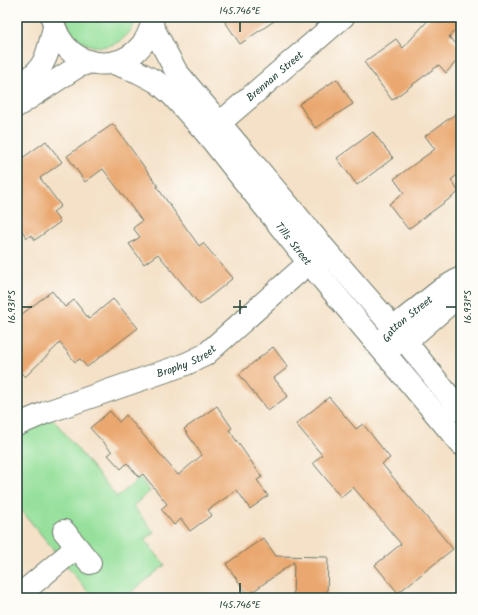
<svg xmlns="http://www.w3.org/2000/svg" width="478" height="615" font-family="Kalam,sans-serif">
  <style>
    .green { fill: #96e09b; stroke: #5a8e68 }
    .building { fill: #eaa86f }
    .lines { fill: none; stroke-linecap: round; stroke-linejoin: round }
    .minor-casing { stroke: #6a7667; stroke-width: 24 }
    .tertiary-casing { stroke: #6a7667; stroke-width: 24 }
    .minor { stroke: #fff; stroke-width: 22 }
    .tertiary { stroke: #fff; stroke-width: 22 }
    .ticks { fill: none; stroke: #1f3d34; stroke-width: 1.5 }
    .labels { text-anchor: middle; stroke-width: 3.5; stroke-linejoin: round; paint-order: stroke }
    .street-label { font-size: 11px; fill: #1f3d34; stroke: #fdfcf7 }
    .neatline { fill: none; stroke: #1f3d34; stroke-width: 1.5 }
    .ticks-label { font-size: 10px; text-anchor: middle; fill: #1f3d34 }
  </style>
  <rect width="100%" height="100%" fill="#fdfcf7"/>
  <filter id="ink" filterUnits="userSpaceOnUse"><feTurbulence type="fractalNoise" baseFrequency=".025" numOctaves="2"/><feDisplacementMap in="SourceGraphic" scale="8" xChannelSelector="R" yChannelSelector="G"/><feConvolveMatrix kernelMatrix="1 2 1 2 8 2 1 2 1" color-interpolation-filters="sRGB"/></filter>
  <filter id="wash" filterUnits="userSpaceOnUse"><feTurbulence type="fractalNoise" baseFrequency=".012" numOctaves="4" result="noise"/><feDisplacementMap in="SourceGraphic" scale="16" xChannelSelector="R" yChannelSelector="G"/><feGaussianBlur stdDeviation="0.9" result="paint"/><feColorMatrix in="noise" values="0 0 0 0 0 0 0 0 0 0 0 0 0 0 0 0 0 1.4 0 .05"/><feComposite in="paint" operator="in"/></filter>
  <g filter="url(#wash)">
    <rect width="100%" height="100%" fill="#f4e1c7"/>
    <path class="green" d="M66 17H136C128 56 72 57 66 17Z
      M47 412 117 497 140 478 150 491 133 506 154 532 145 540 165 565 124 598H93L17 505V425Z"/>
    <g id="blocks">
      <path class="building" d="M222 17H280L240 44Z
        M431 17H461V24L449 37 461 48V56L446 73 439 65 392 100 364 62 396 39 403 48Z
        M337 79 353 104 315 128 299 104Z
        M461 110V172L451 180 459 192 408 229 389 204 404 193 394 179 435 149 425 136Z
        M113 124 158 186 157 187 199 246 203 243 233 278 200 305 158 254 144 264 129 244 140 237 133 228 142 221 103 169 85 182 67 156Z
        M373 132 393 158 357 185 337 158Z
        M46 141 62 162 40 178 61 206 53 212 60 222 35 240 31 235 27 238 17 224V162Z
        M52 291 65 307 74 300 89 319 113 299 138 328 87 367 80 359 75 362 60 343 25 377 17 369V318Z
        M273 347 288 367 274 378 288 396 268 411 239 374Z
        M329 397 356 429 363 424 390 458 382 464 453 549 398 593 375 565 401 544 353 487 341 497 313 463 322 455 296 424Z
        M217 406 232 428 229 430 262 477 257 480 268 496 250 509 237 490 208 510 212 515 190 531 181 519 174 525 161 509 167 504 143 474 139 477 127 463 121 469 108 455 112 452 90 428 110 411 119 422 126 415 178 475 202 455 184 429Z
        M263 538 276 556 328 557 327 598H293L294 562 248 595 226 564Z"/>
    </g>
  </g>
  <g filter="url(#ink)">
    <use href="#blocks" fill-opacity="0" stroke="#6a7667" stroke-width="1"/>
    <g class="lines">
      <g class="minor-casing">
        <g id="minor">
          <path id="s1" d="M207 134 343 17"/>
          <path id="s2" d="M17 425 47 412 186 364 205 355 323 250"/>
          <path d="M77 547 90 563"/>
          <path d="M17 597 77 547 64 531"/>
        </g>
      </g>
      <g class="tertiary-casing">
        <g id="tertiary">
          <path d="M52 17C64 80 145 78 153 17"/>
          <path d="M152 26 176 71 325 249 406 342 461 411"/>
          <path id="s3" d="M113 63 138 72 157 82 171 94 207 134 309 263 461 444"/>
          <path d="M17 86C45 71 47 57 54 27"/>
          <path d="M17 106 77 67 90 62"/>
          <path id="s4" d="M385 340 393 328 442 289 461 278"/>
          <path d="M391 345 406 342 461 294"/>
        </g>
      </g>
      <use href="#minor" class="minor"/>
      <use href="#tertiary" class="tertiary"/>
    </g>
  </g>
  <path class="ticks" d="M240 22V32M240 300V314M22 307H32M233 307H247M446 307H456M240 583V593"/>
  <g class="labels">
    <g class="street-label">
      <text dy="4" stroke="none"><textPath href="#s1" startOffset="89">Brennan Street</textPath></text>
      <text dy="4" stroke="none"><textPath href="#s3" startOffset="260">Tills Street</textPath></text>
      <text dy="4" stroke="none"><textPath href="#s4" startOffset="31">Gatton Street</textPath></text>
      <text dy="4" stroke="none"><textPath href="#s2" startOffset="181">Brophy Street</textPath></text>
    </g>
  </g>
  <rect width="478" height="615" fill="none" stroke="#fdfcf7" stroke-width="44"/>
  <rect x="22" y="22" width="434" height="571" class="neatline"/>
  <g class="ticks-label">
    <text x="240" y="14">145.746°E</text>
    <text transform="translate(11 307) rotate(-90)" y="4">16.931°S</text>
    <text transform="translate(467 307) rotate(-90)" y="4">16.931°S</text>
    <text x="240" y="608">145.746°E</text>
  </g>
</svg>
